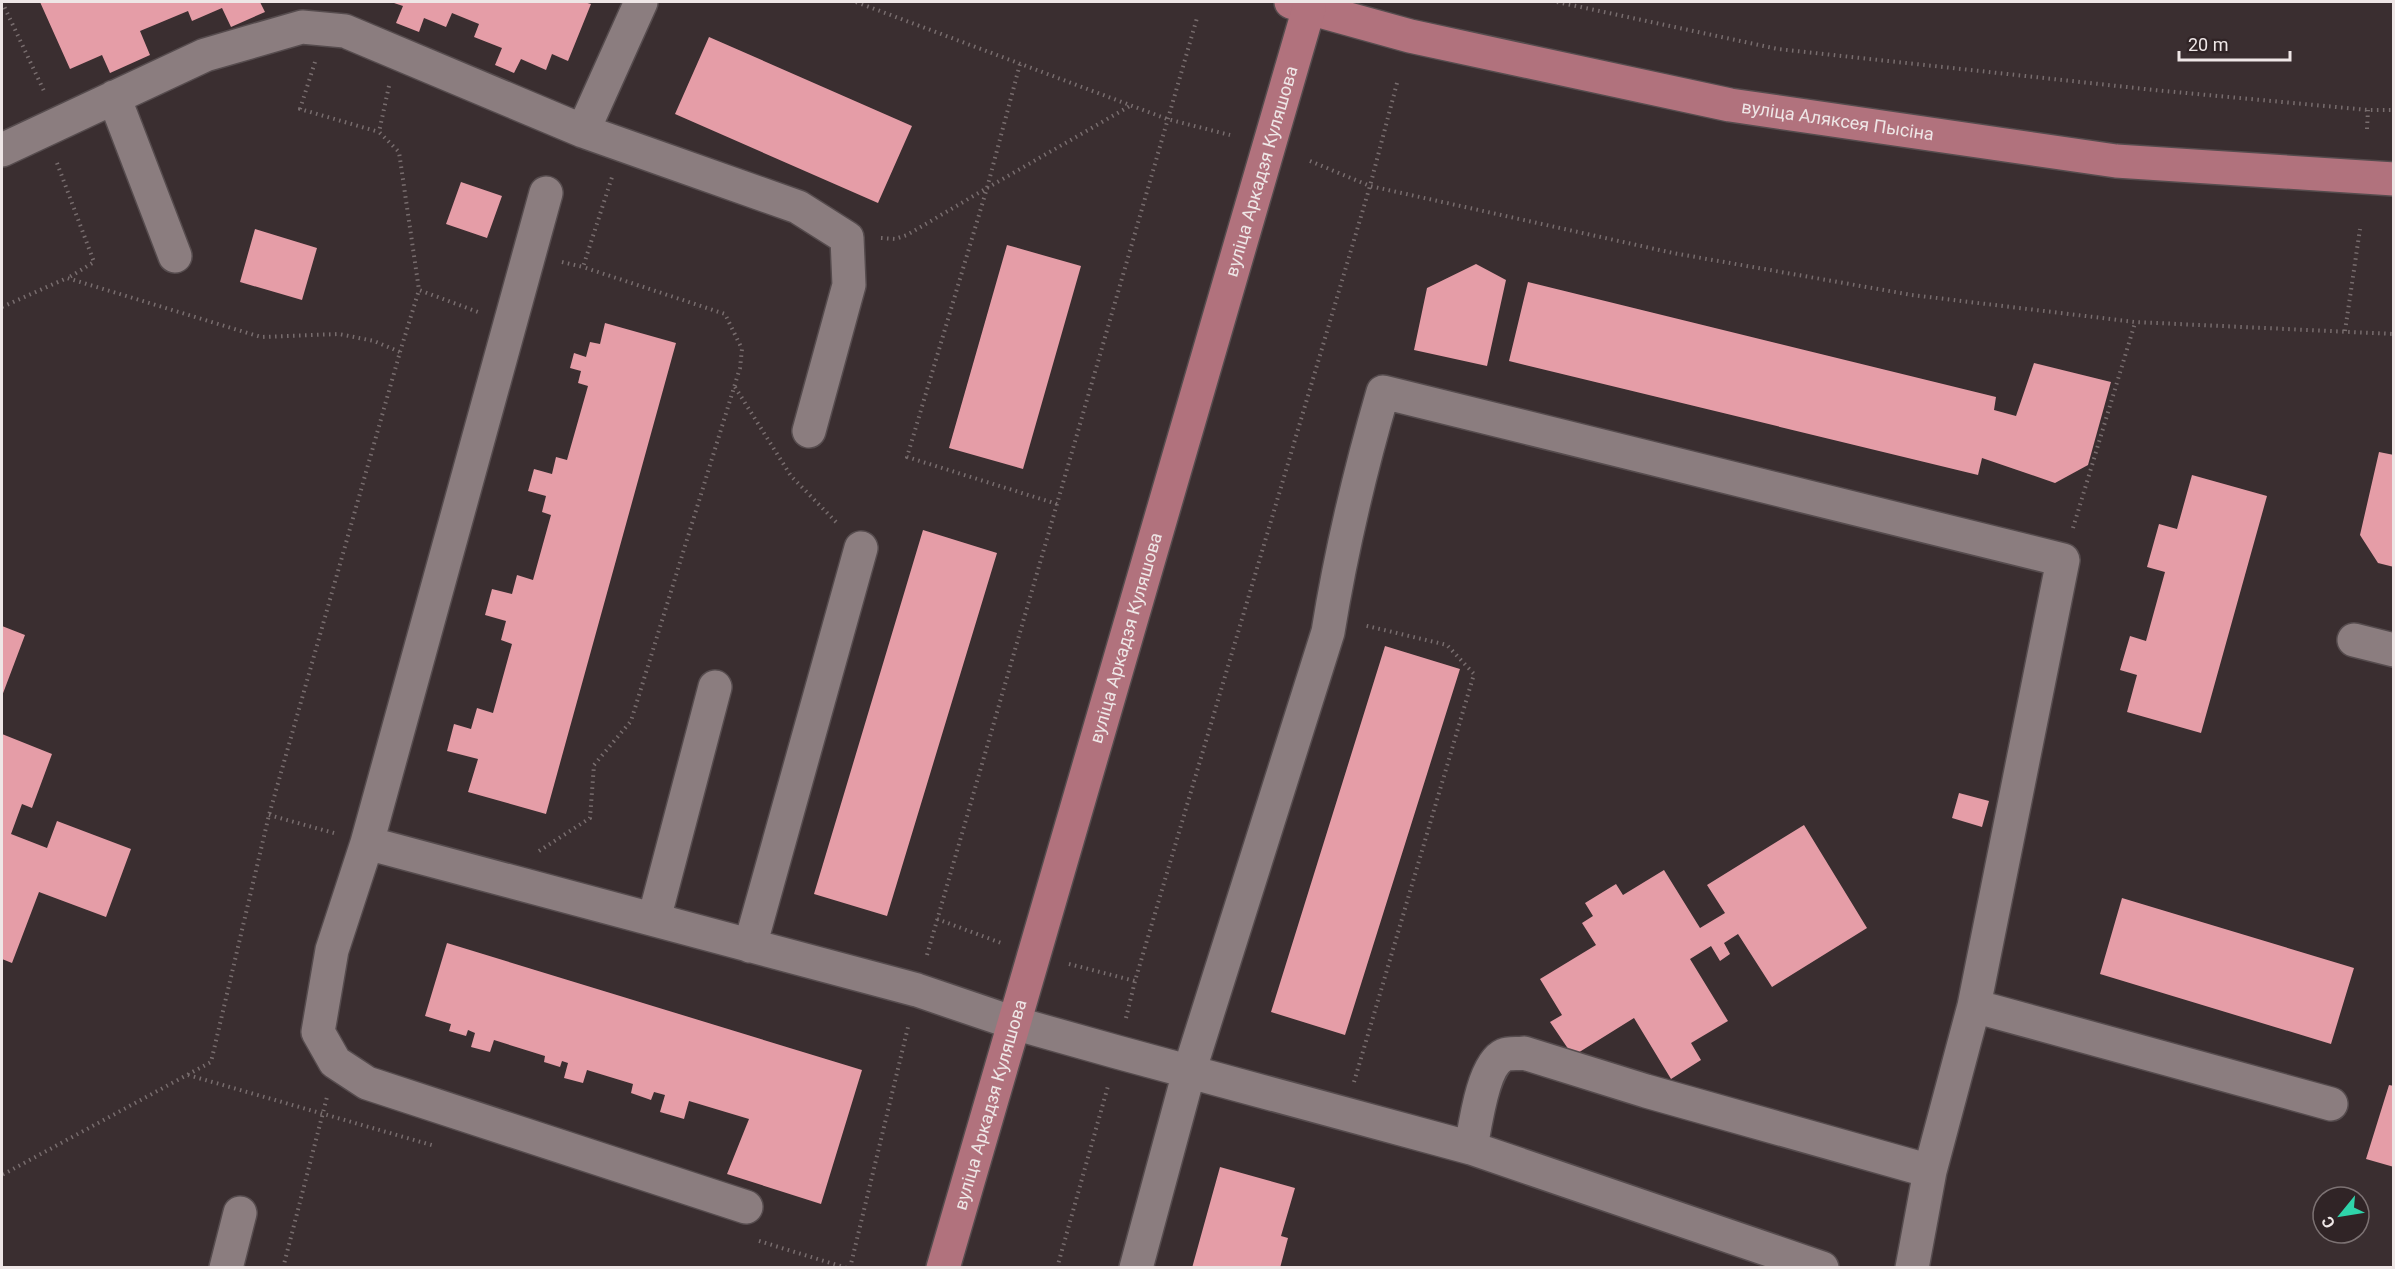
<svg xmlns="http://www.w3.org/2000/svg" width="2395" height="1269" font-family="Roboto,sans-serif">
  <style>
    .building { fill: #e59da7 }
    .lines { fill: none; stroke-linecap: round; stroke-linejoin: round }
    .minor-casing { stroke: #564c4e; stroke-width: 36 }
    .major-casing { stroke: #564c4e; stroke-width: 36 }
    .path { stroke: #786d6e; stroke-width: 4; stroke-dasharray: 1.5 4.5; stroke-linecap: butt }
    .minor { stroke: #8b7d7f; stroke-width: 33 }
    .major { stroke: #b1727d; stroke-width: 33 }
    .labels { text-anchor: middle; stroke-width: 6; stroke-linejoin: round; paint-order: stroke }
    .street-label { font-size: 18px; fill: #eee6e6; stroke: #302426 }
  </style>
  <rect width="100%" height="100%" fill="#3a2e30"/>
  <path class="building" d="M40 2H260L265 12 231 27 222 8 192 21 188 11 140 31 150 55 110 73 102 55 70 69Z
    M391 2H584L591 4 568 61 552 54 546 70 521 59 514 73 495 65 502 48 474 37 479 24 452 13 446 27 424 18 419 32 396 23 403 6Z
    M709 37 912 126 878 203 675 114Z
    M461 182 502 196 487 238 446 224Z
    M255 229 317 248 302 300 240 282Z
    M1007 245 1081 266 1023 469 949 448Z
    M1476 264 1506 280 1487 366 1414 350 1427 288Z
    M1528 282 1996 397 1994 410 2016 416 2034 363 2111 382 2088 465 2055 483 1982 458 1978 475 1509 361Z
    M605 323 676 343 546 814 468 792 478 759 447 751 454 724 471 729 477 708 493 713 512 644 501 640 506 621 485 615 492 589 512 594 517 575 533 580 551 515 542 512 546 496 528 491 534 469 552 474 556 457 567 460 588 386 578 383 581 371 570 368 574 353 586 357 590 342 600 344Z
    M2379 452 2394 455V567L2378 563 2360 535Z
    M2192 475 2267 496 2201 733 2127 712 2137 675 2120 670 2130 636 2146 641 2165 572 2147 567 2159 524 2177 529Z
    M923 530 997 553 887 916 814 894Z
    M2 626 25 635 2 696Z
    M1385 646 1460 669 1345 1035 1271 1012Z
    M2 734 52 754 32 808 22 804 11 834 47 848 57 821 131 849 106 917 39 892 12 963 2 959Z
    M1959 793 1989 801 1982 827 1952 818Z
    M1804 825 1867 928 1772 987 1738 934 1724 943 1730 954 1720 961 1711 946 1690 959 1728 1021 1691 1043 1701 1060 1671 1079 1634 1018 1573 1056 1550 1022 1562 1015 1540 979 1596 945 1582 923 1593 916 1585 903 1616 884 1623 895 1664 870 1700 928 1725 913 1707 885Z
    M2122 898 2354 968 2331 1044 2100 974Z
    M447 943 862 1070 821 1204 727 1174 749 1119 689 1101 684 1119 660 1112 665 1095 654 1092 651 1100 631 1093 633 1084 587 1070 583 1083 564 1078 568 1063 562 1061 560 1067 544 1062 545 1056 494 1040 490 1052 471 1047 475 1033 468 1030 466 1036 449 1031 451 1024 425 1016Z
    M2389 1085 2394 1086V1167L2366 1159Z
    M1220 1167 1295 1188 1281 1236 1288 1238 1280 1268H1192Z"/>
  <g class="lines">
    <g class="minor-casing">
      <path id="minor" d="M114 97 175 256
        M583 131 641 2
        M2 150 205 55 302 27 345 31 583 131 798 207 847 238 849 285 809 431
        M546 193 367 843 332 950 318 1032 335 1062 367 1083 746 1207
        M2354 640 2394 650
        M367 843 917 990 1014 1023 1117 1052 1471 1148 1822 1268
        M654 919 715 687
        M750 946 861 548
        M1974 1006 2331 1104
        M1471 1148C1475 1126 1483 1064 1504 1055 1509 1053 1518 1054 1524 1053L1646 1091 1930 1171
        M226 1268 240 1213
        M1136 1268 1189 1072 1328 632C1341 551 1360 471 1383 392L2063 560 1974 1006 1930 1171 1912 1268"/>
    </g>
    <g class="major-casing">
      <g id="major">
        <path id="s1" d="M1291 2 1309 8 1410 36 1730 105 2116 161 2394 179"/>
        <path id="s2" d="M943 1268 1309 8"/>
      </g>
    </g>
    <path class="path" d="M2 2 44 91
      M856 2 1167 119 1230 135
      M1557 2 1778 49 2154 90 2368 110H2394
      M315 62 300 109 379 132
      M389 86 379 132 399 152 419 290
      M2367 129 2368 110
      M1310 161 1370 186 1673 253 1912 295 2135 322 2394 334
      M57 163 94 262 68 278
      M881 238 895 239 907 235 987 188 1020 64
      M562 262 583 267 612 177
      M2 307 67 278 261 337 339 334 374 341 400 352 269 815 211 1062 2 1175
      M2345 331 2360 229
      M400 352 419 290 478 312
      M735 387 791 476 838 524
      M1057 504 907 457 987 188 1130 106
      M2073 528 2135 323
      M269 815 334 833
      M539 851 590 818 594 765 631 721 740 368 742 349 725 314 583 267
      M937 919 1001 943
      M927 955 1197 18
      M1069 964 1135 981
      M1126 1018 1135 981 1370 186 1397 83
      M188 1075 435 1146
      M1354 1082 1474 674 1447 645 1363 625
      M759 1241 847 1268
      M283 1268 327 1097
      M850 1268 909 1023
      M1057 1268 1108 1086"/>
    <use href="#minor" class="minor"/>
    <use href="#major" class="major"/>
  </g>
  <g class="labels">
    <g class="street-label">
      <text dy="6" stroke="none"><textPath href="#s1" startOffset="560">вуліца Аляксея Пысіна</textPath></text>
      <text dy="6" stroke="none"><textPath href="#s2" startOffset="1142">вуліца Аркадзя Куляшова</textPath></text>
      <text dy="6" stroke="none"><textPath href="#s2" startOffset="656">вуліца Аркадзя Куляшова</textPath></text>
      <text dy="6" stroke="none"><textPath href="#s2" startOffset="170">вуліца Аркадзя Куляшова</textPath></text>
    </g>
  </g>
  <rect width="2395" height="1269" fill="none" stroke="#eee6e6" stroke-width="6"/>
  <g transform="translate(2341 1215) rotate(240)"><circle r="28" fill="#302426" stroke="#7c7273" stroke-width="1.5"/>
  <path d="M0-4.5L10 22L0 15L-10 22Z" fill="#2fd4aa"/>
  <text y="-9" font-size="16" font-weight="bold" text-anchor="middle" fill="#eee6e6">С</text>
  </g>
  <path d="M2179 51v9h111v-9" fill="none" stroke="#eee6e6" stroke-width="3"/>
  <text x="2188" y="51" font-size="18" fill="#eee6e6" stroke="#302426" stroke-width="4.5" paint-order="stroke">20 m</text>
</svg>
